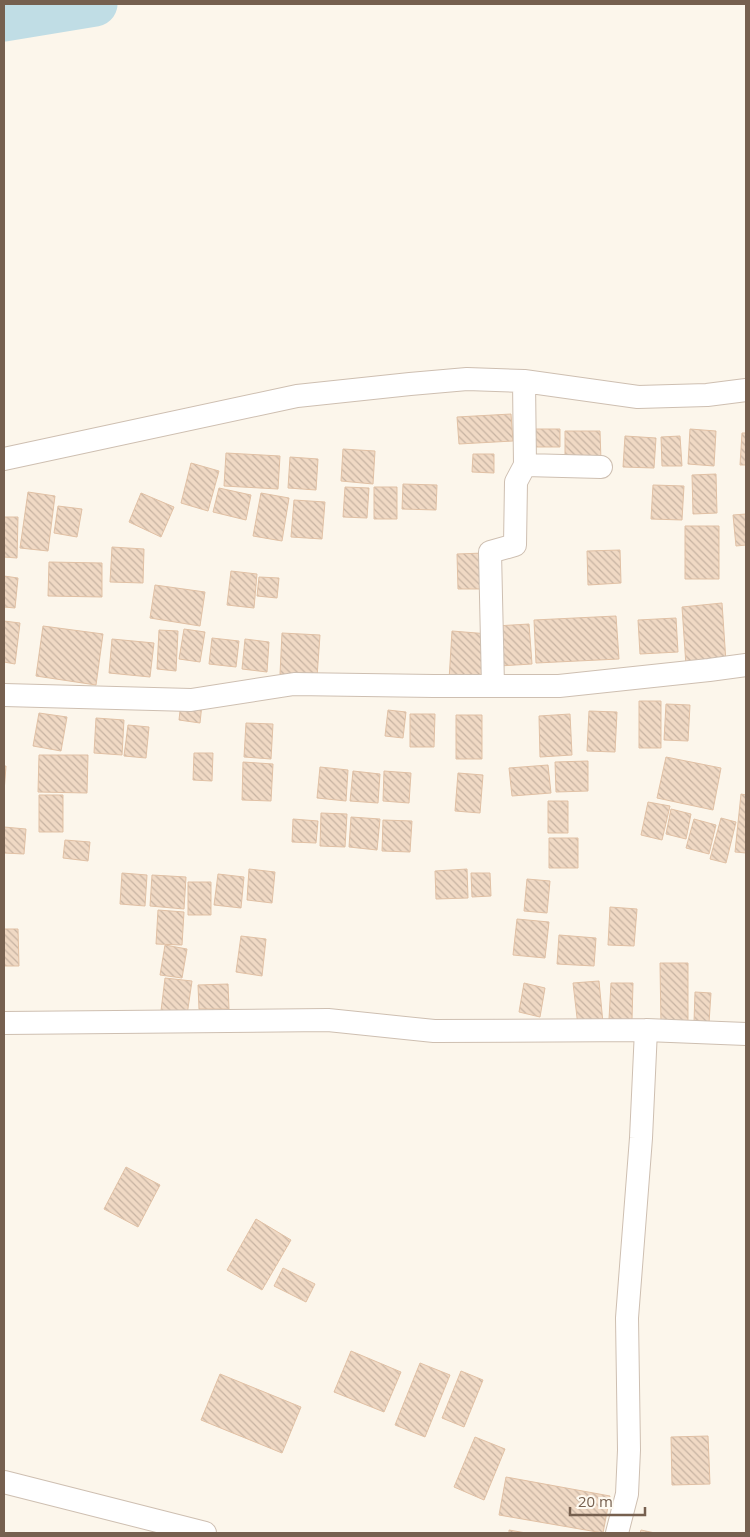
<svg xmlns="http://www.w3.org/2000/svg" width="750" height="1537" font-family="'Open Sans',sans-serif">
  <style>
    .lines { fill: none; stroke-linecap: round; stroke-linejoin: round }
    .river { stroke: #c0dde5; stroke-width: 45 }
    .building { fill: url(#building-back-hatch); stroke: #e1c1a5 }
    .street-casing { stroke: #cebfb1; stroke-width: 24 }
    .street { stroke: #fff; stroke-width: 22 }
  </style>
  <defs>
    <pattern id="building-back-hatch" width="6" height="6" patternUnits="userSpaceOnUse" patternTransform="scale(1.25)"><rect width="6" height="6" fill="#f0d9c4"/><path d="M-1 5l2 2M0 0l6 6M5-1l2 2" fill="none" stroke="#c7b3a2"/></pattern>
  </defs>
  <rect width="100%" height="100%" fill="#fcf6eb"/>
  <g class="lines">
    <path class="river" d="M4 19 95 4"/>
  </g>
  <path class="building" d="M511 414 513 441 459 444 457 417Z
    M533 429H560V447H533Z
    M690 429 716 431 714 466 688 464Z
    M565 431H600L601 461 565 462Z
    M742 433H746V465H740Z
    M625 436 656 438 654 468 623 467Z
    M680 436 682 466H662L661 437Z
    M343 449 375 451 373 484 341 481Z
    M226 453 280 456 278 489 224 486Z
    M473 454H494V473L472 472Z
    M290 457 318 459 316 490 288 488Z
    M191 463 219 471 208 511 181 503Z
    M716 474 717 513 693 514 692 475Z
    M403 484 437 485 436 510 402 509Z
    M653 485 684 486 682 520 651 519Z
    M345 487 369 488 367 518 343 517Z
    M374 487H397V519H374Z
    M219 488 251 495 246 520 213 512Z
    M28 492 55 496 48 551 20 548Z
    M141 493 174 507 161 537 129 522Z
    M261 493 289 498 282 541 253 536Z
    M294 500 325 502 322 539 291 537Z
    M58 506 82 509 77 537 54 533Z
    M746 514V545L736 546 733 515Z
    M4 517H18L17 558 4 557Z
    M685 526H719V579H685Z
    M112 547 144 549 143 583 110 582Z
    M620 550 621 583 588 585 587 551Z
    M484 553 485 589H458L457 554Z
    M49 562 102 563V597L48 596Z
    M231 571 257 574 254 608 227 605Z
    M4 576 18 578 15 608 4 607Z
    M259 577 279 578 277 598 257 596Z
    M155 585 205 592 200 626 150 618Z
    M722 603 726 662 686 666 682 607Z
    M616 616 619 659 536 663 534 620Z
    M676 618 678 652 640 654 638 620Z
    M4 621 20 623 15 664 4 662Z
    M529 624 532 664 499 666 496 626Z
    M43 626 103 634 96 685 36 676Z
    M184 629 205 632 200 662 179 659Z
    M159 630 178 631 176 671 157 669Z
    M452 631 489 634 486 682 449 680Z
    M282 633 320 635 317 677 280 674Z
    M212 638 239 641 236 667 209 664Z
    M112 639 154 643 150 677 109 673Z
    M245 639 269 642 267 672 242 669Z
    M639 701H661V748H639Z
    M181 702 202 704 200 723 179 720Z
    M666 704 690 705 688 741 664 740Z
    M388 710 406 712 403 738 385 736Z
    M589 711 617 712 615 752 587 751Z
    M39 713 67 717 61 751 33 746Z
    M410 714H435L434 747H410Z
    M570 714 572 755 540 757 539 716Z
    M456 715H482V759H456Z
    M96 718 124 720 122 755 94 753Z
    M246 723 273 724 271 759 244 757Z
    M128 725 149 727 146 758 124 756Z
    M194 753H213L212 781 193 780Z
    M39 755H88L87 793 38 792Z
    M666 757 721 768 713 810 657 798Z
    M588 761V791L556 792 555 762Z
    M243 762 273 764 271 801 242 800Z
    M548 765 551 793 512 796 509 768Z
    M4 766H6L4 792Z
    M320 767 348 770 346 801 317 798Z
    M353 771 380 774 378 803 350 801Z
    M384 771 411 773 409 803 383 801Z
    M458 773 483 775 480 813 455 811Z
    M741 794 746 795V853L735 852Z
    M39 795H63V832H39Z
    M548 801H568V833H548Z
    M648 802 670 806 662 840 641 835Z
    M671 809 691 814 686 839 666 834Z
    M321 813 347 814 345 847 320 846Z
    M351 817 380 819 377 850 349 847Z
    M721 818 736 822 726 863 710 859Z
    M293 819 318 821 316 843 292 842Z
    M694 819 716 825 709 854 686 848Z
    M383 820 412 821 410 852 382 851Z
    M4 827 26 829 24 854 4 853Z
    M549 838H578V868H549Z
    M65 840 90 842 88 861 63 858Z
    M249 869 275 872 272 903 247 900Z
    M467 869 468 898 436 899 435 871Z
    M122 873 147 875 145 906 120 904Z
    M471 873H490L491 896 472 897Z
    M218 874 244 877 241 908 214 905Z
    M152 875 186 877 184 909 150 906Z
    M527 879 550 881 547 913 524 911Z
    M188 882H211V915H188Z
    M610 907 637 909 634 946 608 945Z
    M158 910 184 912 182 945 156 944Z
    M517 919 549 922 545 958 513 955Z
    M4 929H18L19 966H4Z
    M559 935 596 938 594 966 557 964Z
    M241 936 266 939 262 976 236 972Z
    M165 945 187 949 182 978 160 975Z
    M660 963H688V1026H661Z
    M165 978 192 981 186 1022 160 1019Z
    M599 981 603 1023 578 1026 573 983Z
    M524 983 545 988 540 1017 519 1012Z
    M611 983H633L632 1020 609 1019Z
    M228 984 229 1009H199L198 985Z
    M695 992 711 993 709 1023 694 1022Z
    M126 1167 160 1185 138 1227 104 1209Z
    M256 1219 291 1240 262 1290 227 1270Z
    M283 1268 315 1284 306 1302 274 1286Z
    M351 1351 401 1372 384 1412 334 1392Z
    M420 1363 450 1375 425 1437 395 1425Z
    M461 1371 483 1380 464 1427 442 1418Z
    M220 1374 301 1407 282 1453 201 1420Z
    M708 1436 710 1484 672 1485 671 1437Z
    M475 1437 505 1449 484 1500 454 1487Z
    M506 1477 610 1496 603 1533 499 1515Z
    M509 1530 526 1533H509Z
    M641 1530 655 1533H640Z"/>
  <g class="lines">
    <g class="street-casing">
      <path id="street" d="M4 459 297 396 410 384 467 379 524 381 638 397 707 395 746 390
        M525 465 601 467
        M493 686 490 552 515 545 516 482 525 465 524 381
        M4 695 191 700 294 684 434 686H559L709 670 746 665
        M4 1023 328 1020 434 1031 646 1030 641 1138 627 1318 629 1450 627 1494 617 1533
        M646 1030 746 1034
        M4 1482 205 1533"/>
    </g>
    <use href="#street" class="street"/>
  </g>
  <rect width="750" height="1537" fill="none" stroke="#76604f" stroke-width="10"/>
  <path d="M570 1507v8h75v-8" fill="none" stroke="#76604f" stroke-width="2.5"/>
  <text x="578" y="1507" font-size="15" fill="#76604f" stroke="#fefaf1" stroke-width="4" paint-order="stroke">20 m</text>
</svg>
